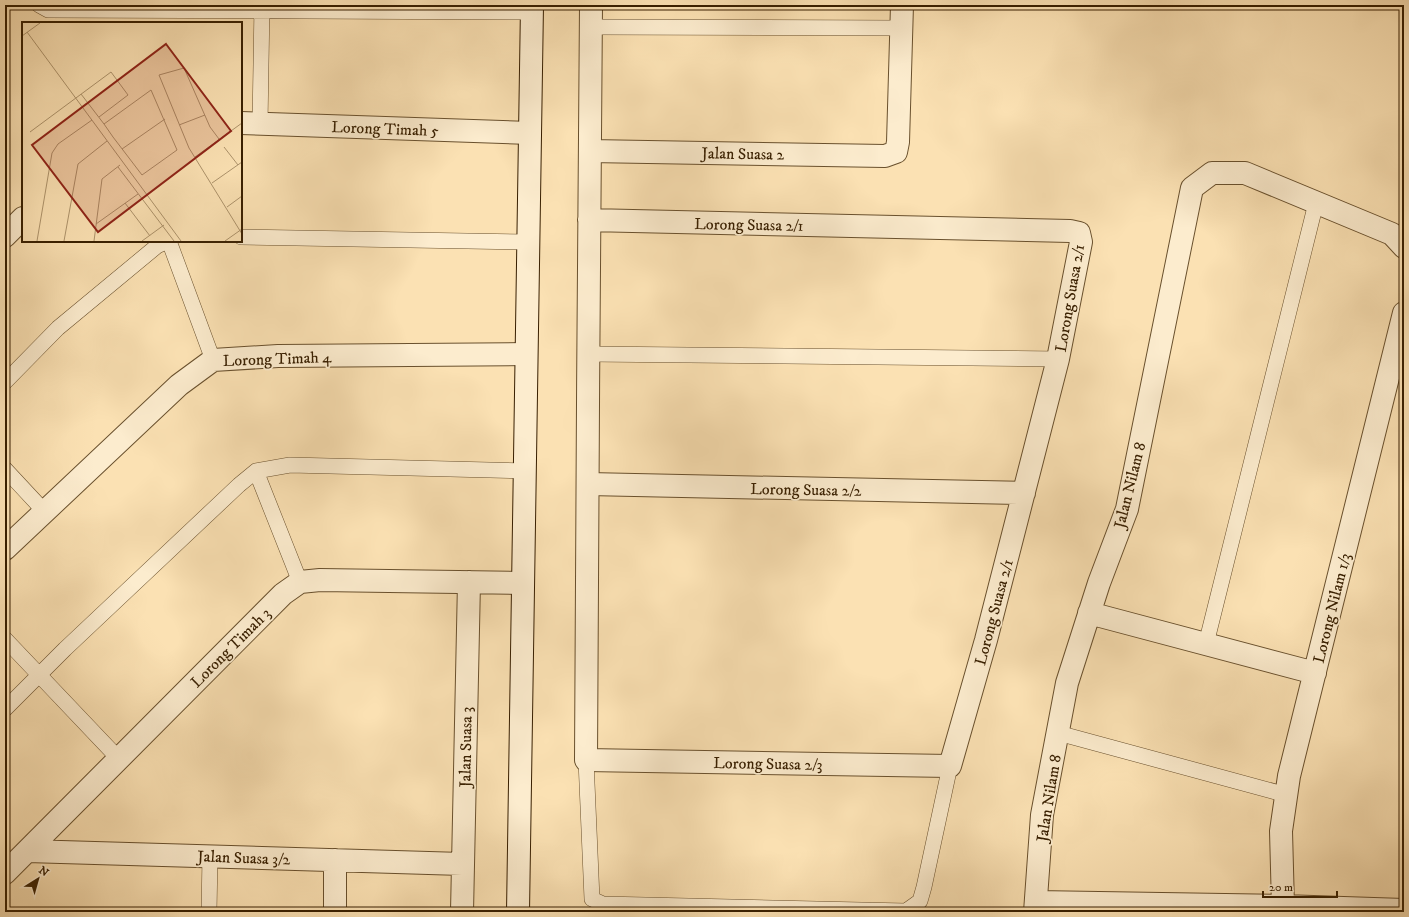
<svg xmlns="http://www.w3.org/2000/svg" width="1409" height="917" font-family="'IM FELL DW Pica',serif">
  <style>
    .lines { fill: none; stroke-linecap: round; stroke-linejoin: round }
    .lane-casing { stroke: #69502d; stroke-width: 16 }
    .street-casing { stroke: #69502d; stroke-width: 24 }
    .secondary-casing { stroke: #381f00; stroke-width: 24 }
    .lane { stroke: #fcecce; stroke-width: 15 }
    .street { stroke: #fcecce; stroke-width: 22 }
    .secondary { stroke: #fcecce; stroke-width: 22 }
    .labels { text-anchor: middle; stroke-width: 3.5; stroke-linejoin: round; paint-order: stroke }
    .street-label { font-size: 16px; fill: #381f00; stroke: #fcecce }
    .inset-road { fill: none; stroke: #ad936b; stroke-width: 1 }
    .view { fill: #8f2418; fill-opacity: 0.15; stroke: #8f2418; stroke-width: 2 }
    .inset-edge { fill: none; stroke: #381f00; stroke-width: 2 }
  </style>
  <rect width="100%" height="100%" fill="#fbe1b3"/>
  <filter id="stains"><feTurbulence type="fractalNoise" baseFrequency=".005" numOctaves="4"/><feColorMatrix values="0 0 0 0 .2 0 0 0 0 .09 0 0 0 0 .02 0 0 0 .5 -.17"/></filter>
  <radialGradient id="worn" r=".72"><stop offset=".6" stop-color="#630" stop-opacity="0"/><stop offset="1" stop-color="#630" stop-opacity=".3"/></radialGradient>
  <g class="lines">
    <g class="lane-casing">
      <path id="lane" d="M39 5 48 10 532 12
        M591 27 902 28
        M260 124 262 5
        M241 237 528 242
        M169 241 213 360
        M589 354 1058 359
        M5 382 58 328 157 246 168 241
        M5 469 45 512
        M256 471 300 582
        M5 639 119 759
        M1206 644 1316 203
        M5 709 65 649 239 485 256 471 290 465 525 471
        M1058 733 1287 795
        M586 760 592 899 603 904 906 911 920 901 924 887 950 766
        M209 912 210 856"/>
    </g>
    <g class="street-casing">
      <path id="street" d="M241 123 530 133
        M590 151 885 156 896 152 898 142 902 5
        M589 220 1070 231 1079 233 1081 242 1058 359 986 640 950 766 586 760C587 508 589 257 591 5
        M5 236 23 218
        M588 484 1024 493
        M5 549 179 385 213 360 278 356 526 354
        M1089 613 1315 673
        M27 851 462 864
        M5 873 283 594 300 582 320 580 523 583
        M1036 902 1283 906 1404 910
        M1283 906 1281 831 1289 776 1404 313
        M335 912V860
        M462 912 469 582
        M1035 912 1042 815 1067 683 1099 583 1127 509 1192 188 1212 173H1245L1392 234 1404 247"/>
    </g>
    <g class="secondary-casing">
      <path id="secondary" d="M518 912 532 5"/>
    </g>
    <use href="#lane" class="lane"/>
    <use href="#street" class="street"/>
    <use href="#secondary" class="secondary"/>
  </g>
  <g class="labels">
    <g class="street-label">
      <text transform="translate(385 128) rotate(2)" y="6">Lorong Timah 5</text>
      <text transform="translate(743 153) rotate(1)" y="6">Jalan Suasa 2</text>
      <text transform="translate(749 224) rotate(1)" y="6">Lorong Suasa 2/1</text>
      <text transform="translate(1069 298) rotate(-80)" y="6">Lorong Suasa 2/1</text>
      <text transform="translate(277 358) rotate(-2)" y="6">Lorong Timah 4</text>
      <text transform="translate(1129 485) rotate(-76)" y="6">Jalan Nilam 8</text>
      <text transform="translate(806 489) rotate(1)" y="6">Lorong Suasa 2/2</text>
      <text transform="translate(1331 608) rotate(-76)" y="6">Lorong Nilam 1/3</text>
      <text transform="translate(993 612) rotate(-75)" y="6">Lorong Suasa 2/1</text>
      <text transform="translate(230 647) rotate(-45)" y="6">Lorong Timah 3</text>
      <text transform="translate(465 747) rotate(-89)" y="6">Jalan Suasa 3</text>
      <text transform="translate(768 763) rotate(1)" y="6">Lorong Suasa 2/3</text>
      <text transform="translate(1048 798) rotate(-81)" y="6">Jalan Nilam 8</text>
      <text transform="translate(244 857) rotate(2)" y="6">Jalan Suasa 3/2</text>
    </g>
  </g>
  <g transform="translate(22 22)">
    <rect width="220" height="220" fill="#fbe1b3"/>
    <path class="inset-road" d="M5 10 159 219M0 14 18 1M59 72 82 102 91 115 120 153 155 128 129 68 82 102M157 103 183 93M8 110 89 50 106 73 77 95M197 117 188 105 162 46 137 53 167 126 220 212M202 125 216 143M100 127 143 97M173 135 220 101M96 145 152 219M190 161 220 140M103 181 128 214M205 185 220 174M74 202 116 172M15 219 30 131 36 122 70 98M42 219 56 142 85 119M72 219 80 157 98 143M120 219 142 203M203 219 220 207"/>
    <path class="view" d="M144 22 209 109 76 210 10 123Z"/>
    <rect width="220" height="220" class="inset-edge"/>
  </g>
  <rect width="1409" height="917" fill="none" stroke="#fbe1b3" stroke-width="20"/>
  <rect x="6" y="6" width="1397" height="905" fill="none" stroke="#381f00" stroke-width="2"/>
  <rect x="10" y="10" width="1389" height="897" fill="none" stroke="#381f00"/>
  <g transform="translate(38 879) rotate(37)" stroke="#fcecce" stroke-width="3" paint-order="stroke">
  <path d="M0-3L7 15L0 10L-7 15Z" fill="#381f00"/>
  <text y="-6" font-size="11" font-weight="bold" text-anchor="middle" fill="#381f00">N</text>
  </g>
  <path d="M1263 891v6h74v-6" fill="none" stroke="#381f00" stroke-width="2"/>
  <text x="1269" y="891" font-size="12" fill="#381f00" stroke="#fcecce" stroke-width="3" paint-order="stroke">20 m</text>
  <rect width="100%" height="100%" filter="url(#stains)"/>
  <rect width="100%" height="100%" fill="url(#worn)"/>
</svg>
